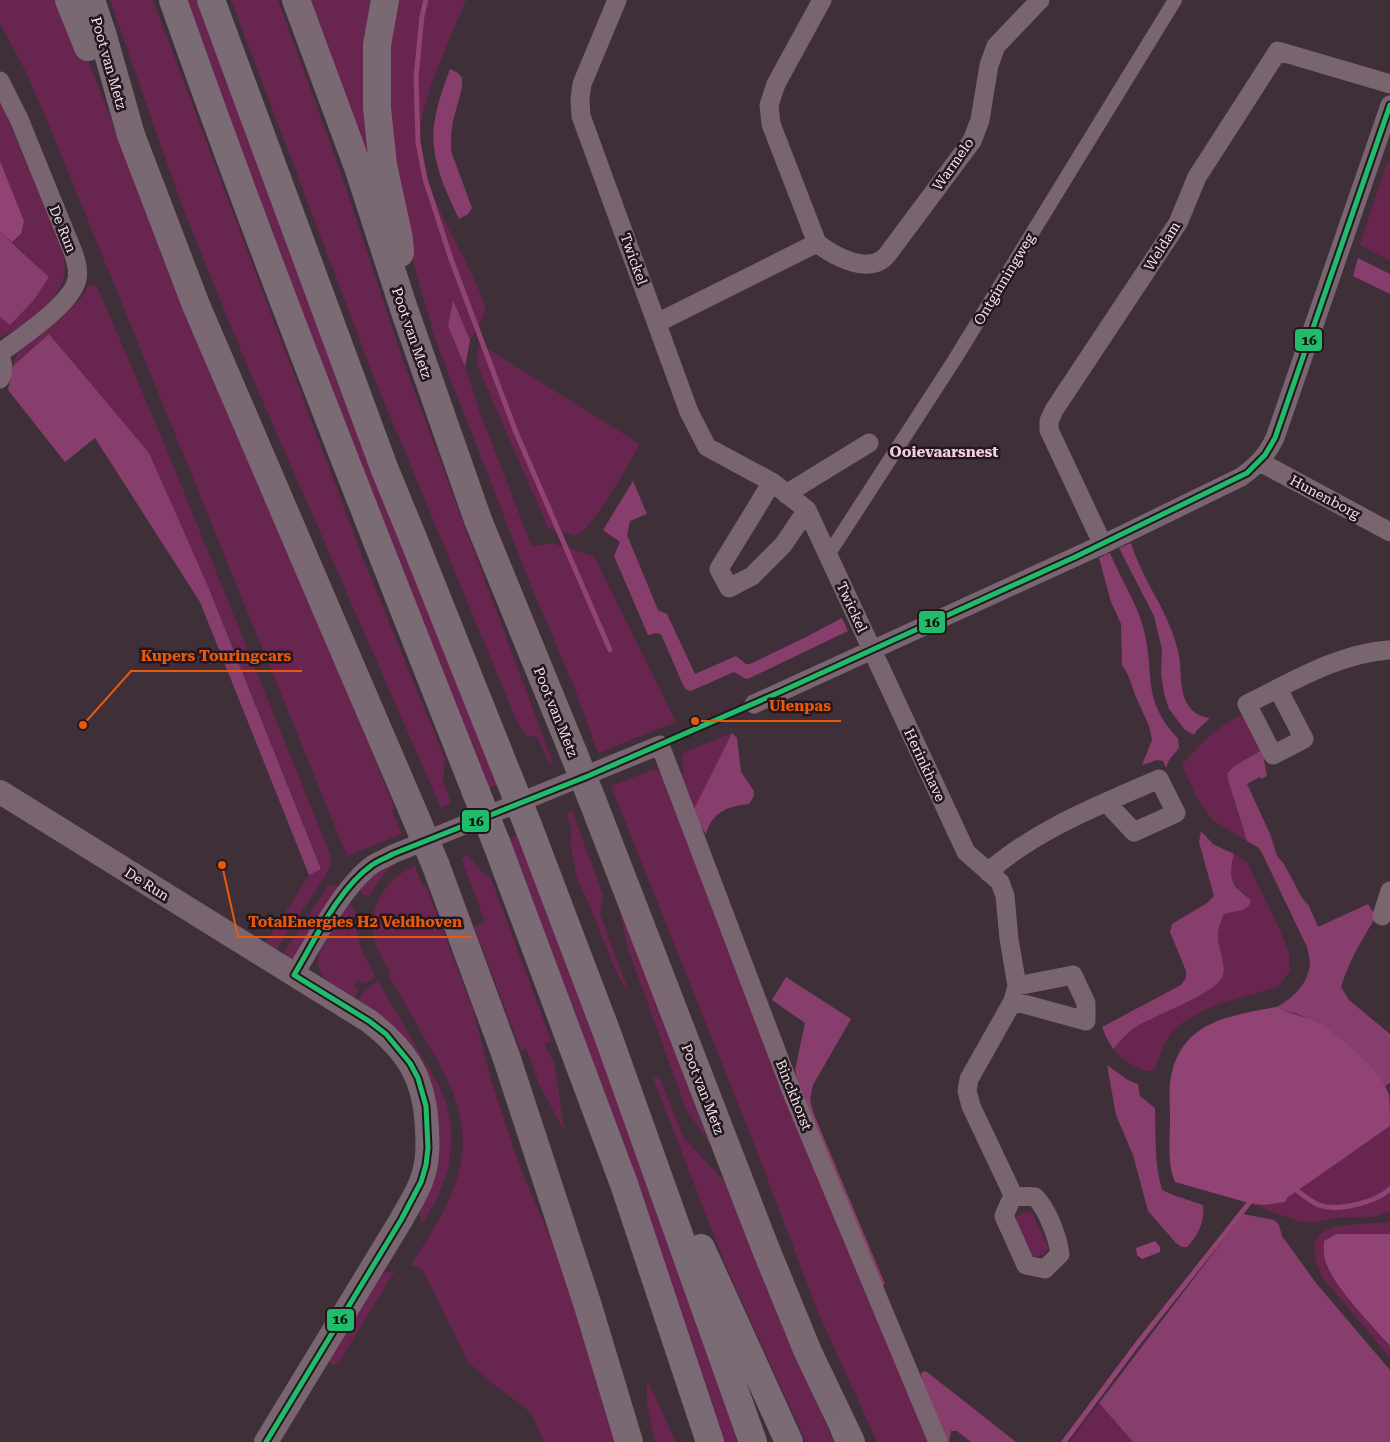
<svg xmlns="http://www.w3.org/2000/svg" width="1390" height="1442" font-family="'Roboto Serif',serif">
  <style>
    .green { fill: #67254f }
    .forest { fill: #883e6c }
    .water { fill: #914473 }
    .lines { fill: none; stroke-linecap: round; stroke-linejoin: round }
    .stream { stroke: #914473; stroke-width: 5 }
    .pedestrian { stroke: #786570; stroke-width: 14 }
    .minor { stroke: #786570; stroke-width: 19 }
    .tertiary { stroke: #786570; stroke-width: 24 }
    .trunk { stroke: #7a6872; stroke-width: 28 }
    .motorway { stroke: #7b6b74; stroke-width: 28 }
    .trunk-bridge { stroke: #7a6872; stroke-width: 28 }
    .motorway-bridge { stroke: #7b6b74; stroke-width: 28 }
    .bus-1-casing { stroke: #23171e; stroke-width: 9 }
    .bus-1 { stroke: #20bc6c; stroke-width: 5 }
    .labels { text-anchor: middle; stroke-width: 5; stroke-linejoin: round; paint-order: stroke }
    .street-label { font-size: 14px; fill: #f4e2eb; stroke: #23171e }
    .neighbourhood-label { font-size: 15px; font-weight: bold; fill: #f3cee2; stroke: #23171e }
    .leader { fill: none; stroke: #e8590c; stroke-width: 2 }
    .callout-dot { fill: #e8590c; stroke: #23171e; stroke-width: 2 }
    .callout-label { font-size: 15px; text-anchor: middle; font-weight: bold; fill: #e8590c; stroke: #23171e; stroke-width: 5; stroke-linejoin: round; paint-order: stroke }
    .line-badge { stroke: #23171e; stroke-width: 2 }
    .pale-badge-label { font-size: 14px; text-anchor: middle; font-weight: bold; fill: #111 }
  </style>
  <rect width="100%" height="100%" fill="#3f2f38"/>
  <path class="green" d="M0 0H65L181 301 234 429 299 576 395 809 392 810 402 834 347 856 49 125 25 70 0 24Z
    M110 0H153L363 558 445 759 443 780 451 803 441 808 249 370 183 209Z
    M186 0H199L497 784 487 789 253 187Z
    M231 0H278L342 176 404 363 553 763 550 765 537 737 527 736 518 724 373 375Z
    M305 0H379V191Z
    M390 0H466C451 38 421 97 420 136 419 181 451 231 470 271 474 280 485 299 485 309 484 320 475 331 470 340L453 301 448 326 465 367 480 413 532 547 552 543 594 556 676 722 598 753 575 689 531 586 435 339 405 234 390 163Z
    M0 99 62 250C65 260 66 270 63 281 57 300 19 331 0 337V317L10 324 49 277 12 242 18 238 24 221 0 161Z
    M1387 162 1390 163V261L1360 245Z
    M92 285 97 286 167 450 330 854 331 864 326 875 277 949 271 951 263 947 309 875 321 868 207 584 49 334 13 366 15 358 22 346 80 299 88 287Z
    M481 345 640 444C627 465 595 528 575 536L548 528 477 365 478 346Z
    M1243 715 1262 749 1255 756 1238 763 1233 799 1241 818 1247 841 1212 820 1195 795 1182 764C1200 745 1218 724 1243 715Z
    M732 733 692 813 677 774 684 772 681 757 685 752Z
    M654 769 659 771 663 779 668 777 931 1442H877L818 1312 749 1131 611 786Z
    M572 811 603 895 600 914 630 995 615 970 588 902 576 876 570 842 572 830 566 814Z
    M520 834 743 1442H723C658 1239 582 1040 507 840Z
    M1234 854 1247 862 1280 930 1289 954 1290 971 1278 987 1215 1005 1185 1021 1174 1030 1164 1044 1155 1069C1142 1076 1122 1059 1113 1049L1132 1030 1157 1015 1221 953 1217 936 1223 915 1230 912 1246 909 1247 895C1229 884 1229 874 1234 854Z
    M468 855 486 876H490L552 1042 545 1044 555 1065 564 1131 539 1084 526 1048 521 1051 474 927 485 922 461 858Z
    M400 861 386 871 369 896 363 894 359 888 378 872Z
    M415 866 423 887 426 886 473 1009 491 1080 518 1162 560 1261 616 1442H544L531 1413 488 1380 468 1362 423 1270 411 1265C427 1239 445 1213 455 1185 474 1127 455 1090 426 1041 414 1019 401 997 388 975L391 973C385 963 378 953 375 942 365 911 386 877 415 866Z
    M333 884 339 888 293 960 289 961 283 955 286 949 328 886Z
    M615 890 709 1143 686 1109 628 949Z
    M349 901 358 916 357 931 360 946 365 958 376 977 365 984 358 980 354 986 360 990 352 1000C334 986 308 974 322 947L320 945Z
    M378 981 439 1086 447 1105 451 1124V1146L448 1171 437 1199 422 1224 417 1209 437 1124 356 1003 365 990Z
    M659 1076 684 1138 726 1183 797 1358 834 1442H806L727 1269 653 1078Z
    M1390 1126V1212L1375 1217 1335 1218 1312 1223 1294 1220 1249 1203 1264 1205 1285 1202 1287 1198Z
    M1032 1212 1049 1248 1042 1255 1029 1257 1013 1221 1021 1213Z
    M1390 1222V1234H1336L1324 1241C1324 1247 1323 1254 1325 1260 1334 1289 1370 1323 1390 1346V1358L1322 1277C1294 1215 1350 1227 1390 1222Z
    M395 1271 338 1364 332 1365 326 1361 380 1273Z
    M647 1379 676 1442H655L647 1404Z
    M1099 1403 1133 1442H1069Z"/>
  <path class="forest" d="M450 69 458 73 462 78V88L453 121 451 135V151L472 208 468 214 459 219C443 185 427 152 436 114 439 99 445 83 450 69Z
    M0 232 49 277 34 300 10 325 0 317Z
    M1358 258 1390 274V294L1353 276Z
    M453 300 470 340 465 367 448 326Z
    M49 334 149 453 207 584 321 869 309 875 200 602 95 438 65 462 8 390 13 366Z
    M633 481 647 514 630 521 627 535 658 610 667 614 695 674 736 656 746 664H750L804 638 842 618 848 631 750 678 746 679 734 672 691 691 687 690 683 685 661 634 656 633 648 635 614 556 620 542 603 530Z
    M1131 543C1143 583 1171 613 1179 656 1182 672 1179 691 1188 705 1194 714 1200 716 1210 718L1197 730 1194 735 1185 730 1169 709 1164 693 1161 673 1162 649 1154 616 1119 548Z
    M1110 553C1120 578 1136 601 1143 627 1156 672 1140 699 1178 738L1179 748 1169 760 1166 768 1163 761 1157 760 1142 765 1152 740 1149 726 1136 697 1128 675 1122 665 1121 624 1111 602 1099 558Z
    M732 733 737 738 741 772 754 791V796L749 804C728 806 712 812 706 834L692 813Z
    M1262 749 1267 776 1261 779 1260 777 1247 784 1270 834 1277 856 1284 864 1302 898 1309 906 1318 927 1368 904 1376 917C1362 939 1349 961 1341 987L1349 1000 1390 1034V1083L1385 1086C1365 1055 1336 1031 1302 1016 1294 1012 1285 1012 1276 1007 1293 999 1309 983 1310 963 1310 958 1308 952 1307 947L1262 853 1259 848 1247 841C1241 818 1232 797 1227 774 1236 761 1251 759 1262 749Z
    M1201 831 1213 844 1234 854C1231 866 1228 881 1239 890 1243 894 1247 896 1251 901 1248 913 1232 910 1223 915 1221 922 1217 931 1218 937 1218 948 1226 964 1223 975 1217 995 1151 1015 1132 1030 1125 1035 1119 1043 1113 1049L1106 1037 1102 1027 1181 985 1186 978V971L1170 932 1172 924 1207 903 1214 896 1199 842Z
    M786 977 851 1019 813 1085 810 1099 813 1112 885 1284 879 1289 801 1097 795 1070 805 1023 772 1000Z
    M1107 1065 1128 1080 1138 1084 1140 1096 1155 1108C1156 1136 1154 1163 1162 1190L1173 1195 1203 1205C1205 1221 1198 1236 1187 1247H1182L1176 1243 1148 1211 1133 1155 1116 1115Z
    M1243 1214 1274 1220 1279 1225 1282 1236 1316 1283 1390 1370V1442H1133L1099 1403Z
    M924 1371 927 1372 1016 1442H971L957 1431H951L949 1442H946L922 1380 921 1373Z"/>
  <path class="water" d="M0 161 24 221 21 234 12 242 0 232Z
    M1276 1007C1290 1014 1306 1016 1320 1024 1342 1037 1382 1070 1389 1095 1390 1104 1390 1117 1390 1126L1287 1198 1285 1202 1264 1205 1249 1203 1175 1182C1167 1163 1170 1139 1170 1118 1170 1107 1169 1095 1170 1084 1177 1023 1226 1016 1276 1007Z
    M1336 1234H1390V1346C1370 1323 1334 1288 1325 1260 1323 1254 1324 1247 1324 1241Z
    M1155 1241 1160 1247V1252L1142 1259 1137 1255 1136 1248Z"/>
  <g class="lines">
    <path class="stream" d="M426 0 422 16 416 78 418 142 425 179 451 259 515 430 610 650
      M1293 1188C1301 1193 1311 1202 1319 1205 1338 1212 1376 1202 1390 1189
      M1064 1442 1138 1343 1253 1198"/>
    <path class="pedestrian" d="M828 555 955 359 1175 0"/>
    <path class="minor" d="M617 0 582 84 580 99 581 116 689 412 707 447 772 482 807 510 966 852 1000 882 1005 896 1009 939 1017 986 1013 1001 969 1079 967 1091 971 1106 1013 1195 1004 1216 1026 1265 1045 1269 1060 1254C1058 1238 1047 1208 1035 1197L1013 1195
      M822 0 776 84 769 105 771 124 817 243C832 255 864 273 883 259 887 256 890 251 893 247L972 141 980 120 989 65 996 46 1040 0
      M0 81 19 119 73 252C76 261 79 270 77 279 73 303 20 338 0 353
      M657 323 817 243
      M0 357C4 365 4 371 0 379
      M1260 462 1390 532
      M772 482 719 569 729 588 752 576 783 545 807 510
      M786 494 869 443
      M1103 545 1049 430V421L1054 410 1178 223 1197 177 1278 51 1390 84
      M1278 689 1304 739 1273 755 1247 704C1292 682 1337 654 1388 650
      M754 704 1110 541 1241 477C1257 466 1267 455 1275 438L1390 105
      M988 872C1037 829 1100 805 1159 779L1176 813 1134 832 1106 802
      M1382 916 1390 891
      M294 975C314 943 342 887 372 865 378 861 386 858 393 854L660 745 793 1095 938 1442
      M1013 1001 1086 1021V1003L1073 975 1017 986"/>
    <path class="tertiary" d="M0 792 369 1021C408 1051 425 1079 427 1129 428 1147 428 1164 421 1182 416 1195 408 1207 401 1220L266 1442"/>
    <path class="trunk" d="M69 0 88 47
      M91 0 103 36 131 135 196 305 415 816
      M296 0 359 170 404 309 478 520 573 752
      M385 0 377 45V108L383 165 399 239 400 253
      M593 802 765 1247 808 1352 851 1442
      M436 866 506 1056 588 1306 629 1442"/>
    <path class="motorway" d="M173 0C267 267 372 529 476 792
      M211 0 385 470 415 543 509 778
      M529 828 607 1033 753 1442
      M496 842 624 1184 710 1442
      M701 1248 789 1442
      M844 1428 850 1442"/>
    <path class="trunk-bridge" d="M573 752 593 802
      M415 816 436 866"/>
    <path class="motorway-bridge" d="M509 778 529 828
      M476 792 496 842"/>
    <g class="bus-1-casing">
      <path id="bus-1" d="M294 975C315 940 338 889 372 865 379 860 386 858 393 854L588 776 780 692 1075 557 1247 473 1265 455 1275 438 1390 105
        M266 1442 401 1220 421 1182 426 1165 428 1148 426 1106 418 1078 410 1063 386 1034 369 1021 294 975"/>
    </g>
    <use href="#bus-1" class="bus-1"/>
  </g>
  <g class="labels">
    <g class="street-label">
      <text transform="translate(109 63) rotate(74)" y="5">Poot van Metz</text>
      <text transform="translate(953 164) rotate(-55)" y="5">Warmelo</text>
      <text transform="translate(63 229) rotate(68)" y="5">De Run</text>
      <text transform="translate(1162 246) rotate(-58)" y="5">Weldam</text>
      <text transform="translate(634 259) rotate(70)" y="5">Twickel</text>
      <text transform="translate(1004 279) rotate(-59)" y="5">Ontginningweg</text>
      <text transform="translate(412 333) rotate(71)" y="5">Poot van Metz</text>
      <text transform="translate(1325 497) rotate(28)" y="5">Hunenborg</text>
      <text transform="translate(852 607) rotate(65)" y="5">Twickel</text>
      <text transform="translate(556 712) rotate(68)" y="5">Poot van Metz</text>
      <text transform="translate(925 765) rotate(65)" y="5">Herinkhave</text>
      <text transform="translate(147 884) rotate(32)" y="5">De Run</text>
      <text transform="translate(703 1089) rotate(69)" y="5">Poot van Metz</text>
      <text transform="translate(794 1095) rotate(68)" y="5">Binckhorst</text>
    </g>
    <g class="neighbourhood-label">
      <text x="944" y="457">Ooievaarsnest</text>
    </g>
  </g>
  <path class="leader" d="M83 725L131 671H302M695 721L759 721H841M222 865L238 937H472"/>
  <g class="callout-dot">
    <circle cx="83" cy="725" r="5"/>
    <circle cx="695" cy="721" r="5"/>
    <circle cx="222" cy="865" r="5"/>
  </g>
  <g class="callout-label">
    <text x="216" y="661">Kupers Touringcars</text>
    <text x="800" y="711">Ulenpas</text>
    <text x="355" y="927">TotalEnergies H2 Veldhoven</text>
  </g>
  <g class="line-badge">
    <rect x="1294" y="328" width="29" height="24" rx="5" fill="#20bc6c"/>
    <rect x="918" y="610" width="28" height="24" rx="5" fill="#20bc6c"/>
    <rect x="461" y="809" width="29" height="24" rx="5" fill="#20bc6c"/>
    <rect x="326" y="1308" width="29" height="24" rx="5" fill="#20bc6c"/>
  </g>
  <g class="pale-badge-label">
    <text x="1309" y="345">16</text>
    <text x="932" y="627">16</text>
    <text x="476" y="826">16</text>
    <text x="340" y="1324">16</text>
  </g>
</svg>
